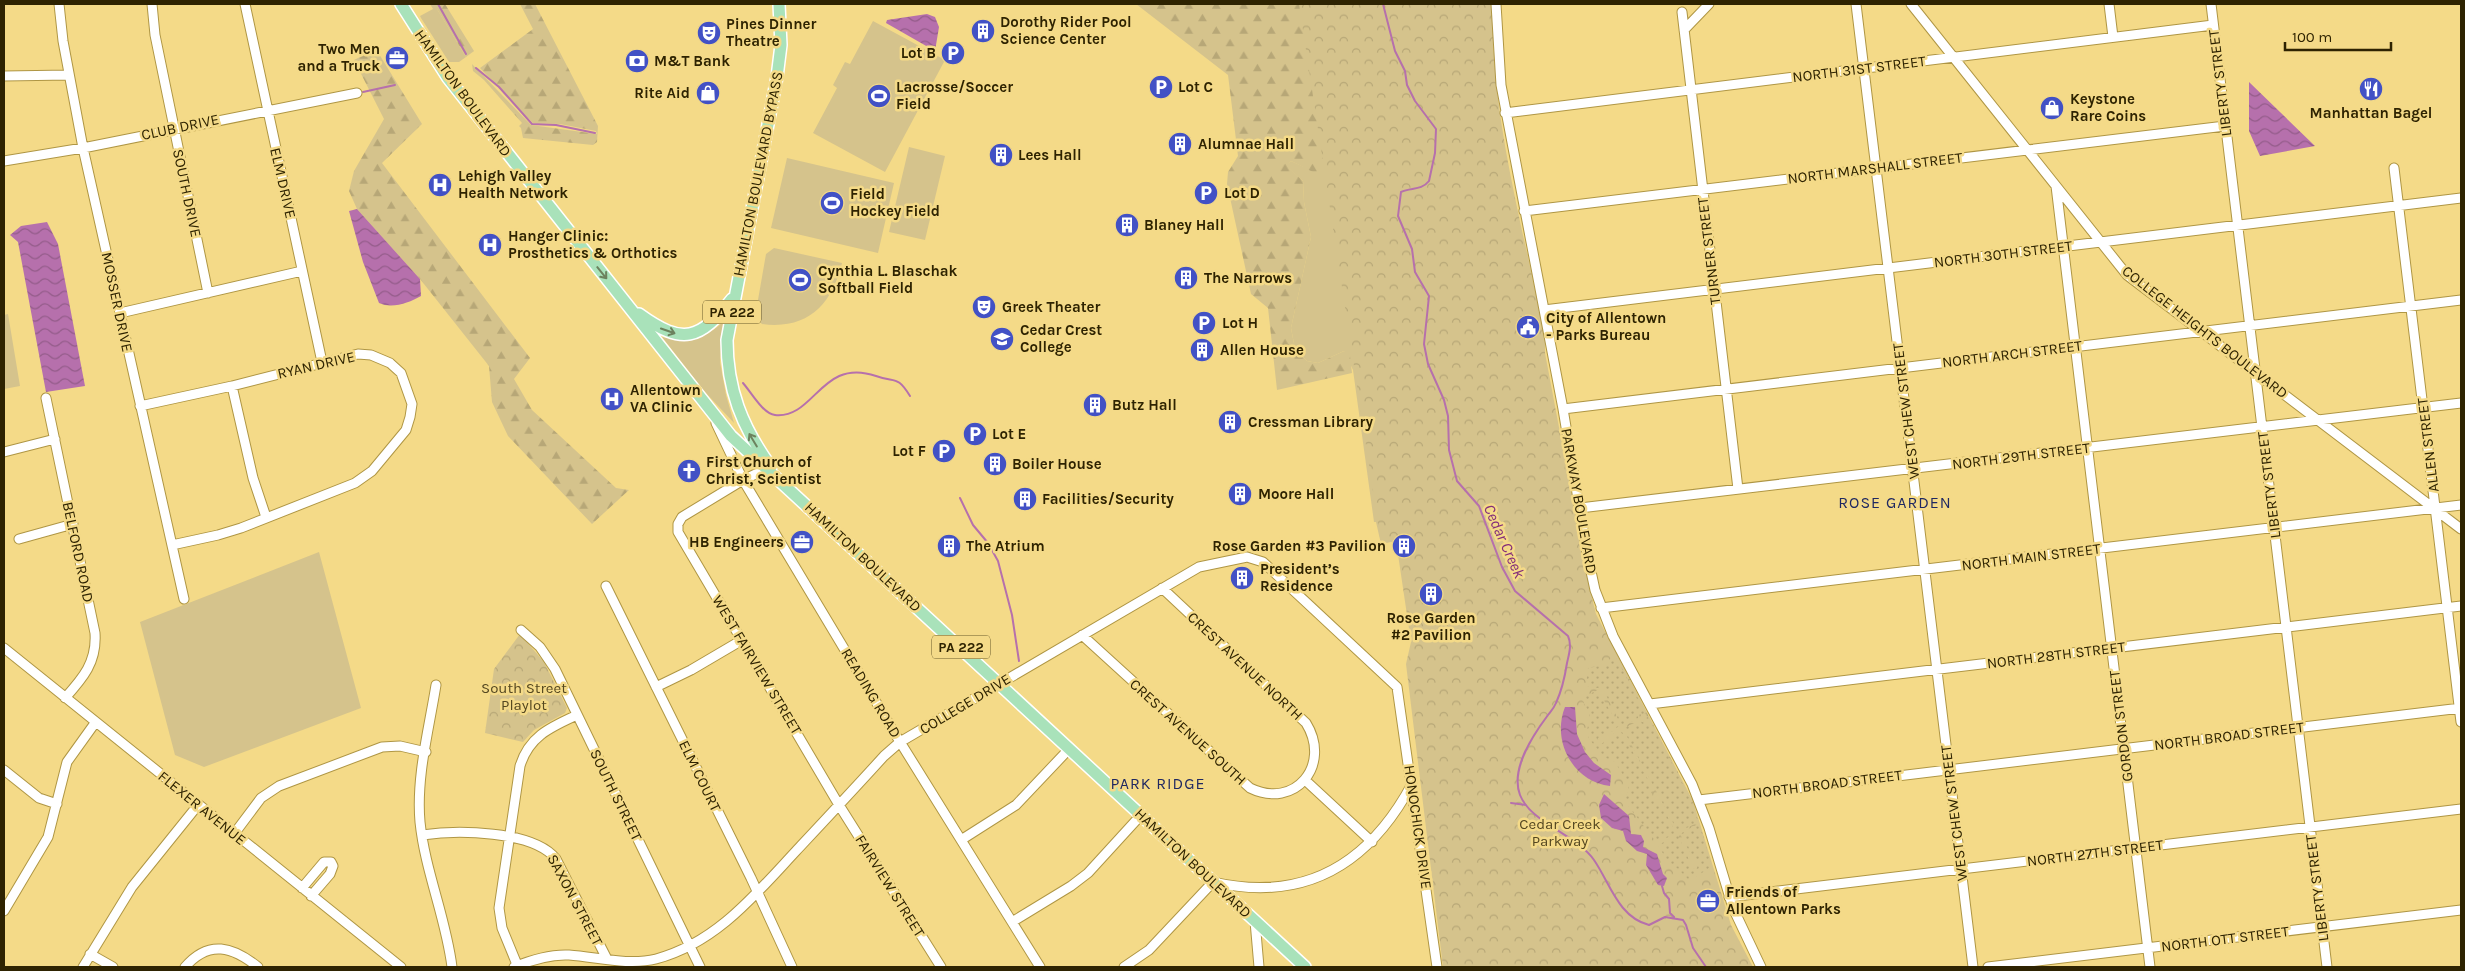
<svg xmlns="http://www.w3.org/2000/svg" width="2465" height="971" font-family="Karla,sans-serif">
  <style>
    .grass { fill: #d5c38c }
    .forest { fill: url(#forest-firs) }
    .park { fill: url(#park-crowns) }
    .garden { fill: url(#garden-dots) }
    .water { fill: url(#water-waves) }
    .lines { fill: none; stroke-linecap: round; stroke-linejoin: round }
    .stream { stroke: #b670ac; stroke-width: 2 }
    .minor-casing { stroke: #af9644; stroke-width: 11 }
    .major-casing { stroke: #fff; stroke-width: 14 }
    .minor { stroke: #fff; stroke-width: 9 }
    .major { stroke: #a9e2ba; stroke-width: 11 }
    .oneway { stroke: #6c825e }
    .labels { text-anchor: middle; stroke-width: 5; stroke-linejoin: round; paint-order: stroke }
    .shield { fill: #f4da88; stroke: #695a2a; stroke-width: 1 }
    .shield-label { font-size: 14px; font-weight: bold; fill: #2e2301 }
    .poi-label { font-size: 15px; font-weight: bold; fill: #2e2301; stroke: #f4da88; text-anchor: start }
    .street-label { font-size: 15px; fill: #2e2301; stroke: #f4da88 }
    .park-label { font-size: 15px; fill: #544720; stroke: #f4da88 }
    .neighbourhood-label { font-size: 16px; letter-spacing: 1px; fill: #1f2861; stroke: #f4da88 }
    .water-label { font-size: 16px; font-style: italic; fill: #832e7a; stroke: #f4da88 }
  </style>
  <defs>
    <pattern id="forest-firs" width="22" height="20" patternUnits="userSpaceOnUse" patternTransform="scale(1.25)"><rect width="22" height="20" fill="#d5c38c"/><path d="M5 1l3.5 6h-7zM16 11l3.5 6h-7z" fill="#b7a777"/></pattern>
    <pattern id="park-crowns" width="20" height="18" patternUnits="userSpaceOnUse" patternTransform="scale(1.25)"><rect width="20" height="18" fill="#d5c38c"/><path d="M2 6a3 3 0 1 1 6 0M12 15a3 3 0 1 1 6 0" fill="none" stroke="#b7a777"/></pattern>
    <pattern id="garden-dots" width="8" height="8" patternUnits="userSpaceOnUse" patternTransform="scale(1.25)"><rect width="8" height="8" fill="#d5c38c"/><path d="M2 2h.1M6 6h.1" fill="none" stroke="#b7a777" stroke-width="1.8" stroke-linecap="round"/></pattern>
    <pattern id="water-waves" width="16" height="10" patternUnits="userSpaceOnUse" patternTransform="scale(1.25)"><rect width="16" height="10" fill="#b670ac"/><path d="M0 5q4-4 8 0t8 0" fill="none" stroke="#945c8a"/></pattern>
  </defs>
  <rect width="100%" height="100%" fill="#f4da88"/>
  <path class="grass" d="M433 9H437L466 57 459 62H449L421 18 420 16Z
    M873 21 945 60 885 172 813 133 837 88 833 85 845 62 850 64Z
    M909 147 945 156 925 240 889 232Z
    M787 158 894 183 878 253 771 228Z
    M1291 161 1304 167 1329 163 1397 540 1381 544 1376 522H1374L1353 370 1344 351 1318 363 1307 361 1295 349 1291 328 1311 237 1304 202 1303 181 1286 166Z
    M774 248 842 263C832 305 807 330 762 324L755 317 766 254Z
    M8 314 20 386 4 389V315Z
    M723 322 720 362 726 395 734 423 705 392 662 337C685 342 706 339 723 322Z
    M319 552 361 708 204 767 175 755 140 622Z"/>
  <path class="forest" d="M430 4H445L474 51 466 57 437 9H433Z
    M520 4H535L598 126 597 142 593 145 523 138 521 128 519 126 522 123 484 80 473 71 472 64 531 125 597 134 596 131 560 124 533 123 480 68 533 29Z
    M1136 4H1319L1329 163 1319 175 1291 161 1287 166 1303 181 1304 202 1311 237 1291 328 1295 349 1307 361 1318 363 1344 351 1350 356 1352 373 1277 390 1268 308 1251 294 1227 184 1228 172 1238 156 1228 75Z
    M376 49 422 124 382 163 530 358 514 379 532 410 616 488 629 490 592 524 508 436 492 402 489 366 420 279 357 209 349 191 354 171 384 119 354 60Z"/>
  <path class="park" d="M1299 4H1493C1490 117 1524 228 1545 338V353L1571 491C1585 530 1585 574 1596 614L1693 801 1731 925 1753 967H1443L1406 664 1411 642 1396 541 1381 544Z
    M520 634 544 662 567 708 565 713 534 730 523 742 485 733 494 669Z"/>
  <path class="garden" d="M1614 654 1646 713 1641 715 1639 713 1638 718 1624 726 1621 725 1602 687 1592 689 1586 685 1588 668 1605 665Z
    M1598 690 1619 726 1610 733H1605L1604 737 1596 738 1600 745 1604 742 1603 740 1610 739 1611 735 1619 731 1622 732 1653 789 1652 797 1661 804 1676 833 1657 843 1625 802 1629 785 1615 762 1604 757 1589 739 1587 731 1590 714 1581 698Z
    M1648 717 1686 790 1699 822 1678 832 1624 731 1625 728 1639 720 1644 723 1643 719Z
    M1696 825H1700L1712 866 1690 881 1677 868 1669 864 1658 845 1678 835 1693 869 1697 868 1698 864 1695 862 1680 834Z"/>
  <path class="water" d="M927 14 935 17 939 27 935 51 886 23 887 20Z
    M2249 82 2315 146 2260 156 2249 131Z
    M357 209 420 279 421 296C409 303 392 309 379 303L363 262 349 211Z
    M47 222 58 244 85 386 46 392 18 242 10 235 21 226Z
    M1565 707H1575L1577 734 1585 752 1594 763 1611 775 1610 786C1574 782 1551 742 1565 707Z
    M1604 794 1629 816 1631 834 1641 835 1644 841 1643 847 1657 854 1663 874 1667 878 1664 886 1658 885 1646 865 1647 854 1637 851 1626 841 1623 831 1612 828 1601 818 1599 805Z"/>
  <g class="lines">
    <path class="stream" d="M438 4 466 54
      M1383 4 1395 51 1405 71 1407 85 1415 101 1436 129 1435 153 1429 181C1421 191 1411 187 1401 192L1398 216 1412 249 1415 272 1429 296 1424 344 1428 364 1444 400 1448 416 1449 450 1457 481 1479 506 1502 567 1515 591 1568 636C1572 645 1569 654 1567 663 1565 676 1562 690 1556 703 1554 708 1551 711 1548 715 1533 735 1510 769 1520 795 1531 823 1577 835 1594 860 1610 883 1618 917 1649 925L1665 917 1683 920 1686 925 1693 948 1706 967
      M476 68 499 87 532 124 556 125 595 133
      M363 92 395 85
      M743 383C751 392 763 414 775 415 815 419 821 357 876 376 896 383 897 375 910 396
      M960 498 973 525 988 543 998 561 1012 615 1019 661
      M1511 803 1526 805
      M1662 886 1664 893 1669 899 1670 913 1674 917"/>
    <g class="minor-casing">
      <path id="minor" d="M59 4 63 41 83 148 184 599
        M152 4 155 35 208 293
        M245 4 322 362
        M1496 4 1501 85 1563 409 1587 553 1595 590 1613 636 1692 784 1709 828 1733 908 1761 967
        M1856 4 1973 967
        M1911 4 2127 275 2461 529
        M2109 4 2113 37
        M2211 4 2327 967
        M1682 12 1738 489
        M1684 30 1709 4
        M4 76 69 75
        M1505 113 2213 25
        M4 161 83 148 357 93
        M2394 168 2461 722
        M2056 186 2150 967
        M1524 211 2225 126
        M1544 310 2461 198
        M120 313 302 271
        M232 386 253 478 266 517
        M46 398 95 633C97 662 83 678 65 698
        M140 406 232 386 358 354 371 355 390 363 401 373 412 404 410 417 406 430 372 471 355 483 241 528 218 535 172 545
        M1563 409 2461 300
        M716 423 743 480 897 737 1040 967
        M4 452 55 439
        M766 469 743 480 682 517 678 524V532L839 805 941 967
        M1580 508 2461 403
        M19 539 73 524
        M606 586 751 878 792 967
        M1601 608 2461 505
        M521 630 540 647 555 669 700 967
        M1082 635 1250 788C1295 810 1332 765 1306 723L1162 588
        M4 648 401 967
        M436 685C429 729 416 777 420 822 425 871 446 918 452 967
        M656 687 691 670 742 640
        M1650 704 2461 606
        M4 770 39 798 57 804
        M1305 780 1372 842
        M1699 800 2461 708
        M234 834 261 798 279 786 382 747 400 746 426 752
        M422 835C456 830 533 830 556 859L607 959
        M961 840 1016 805 1069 749
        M302 888 324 862H331L333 866 330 874 311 896
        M1729 897 2461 809
        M4 911 48 837 67 762 95 723
        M1255 921 1259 967
        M1012 922 1071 886 1088 873 1141 815
        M90 954 113 967
        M83 967 132 887 198 805
        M185 967C209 939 233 947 258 967
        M514 967C531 960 550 954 569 955 597 957 628 966 656 959 716 943 755 895 796 851 825 820 855 788 884 756L900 742 1199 567 1247 557 1263 562 1397 687 1437 967
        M518 967 502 928 499 908 520 766C529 736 551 727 577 715
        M1124 967 1149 950 1213 882C1305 903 1369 864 1412 784
        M1988 967 2461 910"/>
    </g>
    <g class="major-casing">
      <path id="major" d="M401 4 448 78 731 436 1305 967
        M639 314C683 346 700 340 732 299
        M771 467C742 427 727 389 727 340L777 77 781 45 779 4"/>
    </g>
    <use href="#minor" class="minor"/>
    <use href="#major" class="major"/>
  </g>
  <defs><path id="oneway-shaft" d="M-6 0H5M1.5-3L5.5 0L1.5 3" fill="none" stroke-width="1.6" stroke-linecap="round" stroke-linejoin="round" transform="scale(1.25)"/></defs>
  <g class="oneway">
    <use href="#oneway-shaft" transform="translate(602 273) rotate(51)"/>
    <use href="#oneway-shaft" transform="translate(668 331) rotate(19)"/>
    <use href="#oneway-shaft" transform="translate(753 440) rotate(-121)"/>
  </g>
  <defs>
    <g id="building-disc" transform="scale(1.25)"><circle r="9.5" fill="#4251c5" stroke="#f4da88"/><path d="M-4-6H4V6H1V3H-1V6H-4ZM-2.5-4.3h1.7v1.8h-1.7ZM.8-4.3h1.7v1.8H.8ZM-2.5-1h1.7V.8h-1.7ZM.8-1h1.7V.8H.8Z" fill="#fff"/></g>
    <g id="theatre-disc" transform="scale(1.25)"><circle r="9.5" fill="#4251c5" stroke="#f4da88"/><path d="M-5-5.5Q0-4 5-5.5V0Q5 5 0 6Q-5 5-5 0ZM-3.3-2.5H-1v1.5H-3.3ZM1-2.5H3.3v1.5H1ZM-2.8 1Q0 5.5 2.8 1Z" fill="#fff"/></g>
    <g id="parking-disc" transform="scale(1.25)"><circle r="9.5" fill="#4251c5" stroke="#f4da88"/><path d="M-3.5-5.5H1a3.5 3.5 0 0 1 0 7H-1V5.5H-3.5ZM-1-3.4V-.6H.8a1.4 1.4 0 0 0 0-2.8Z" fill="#fff"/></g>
    <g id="office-disc" transform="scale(1.25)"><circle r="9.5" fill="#4251c5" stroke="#f4da88"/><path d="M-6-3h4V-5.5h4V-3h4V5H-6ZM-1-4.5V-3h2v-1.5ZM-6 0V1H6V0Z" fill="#fff"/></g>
    <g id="bank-disc" transform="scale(1.25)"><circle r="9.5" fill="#4251c5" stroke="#f4da88"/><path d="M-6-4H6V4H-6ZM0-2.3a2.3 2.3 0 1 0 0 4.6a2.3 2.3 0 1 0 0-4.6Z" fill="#fff"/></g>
    <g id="restaurant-disc" transform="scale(1.25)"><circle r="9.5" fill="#4251c5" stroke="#f4da88"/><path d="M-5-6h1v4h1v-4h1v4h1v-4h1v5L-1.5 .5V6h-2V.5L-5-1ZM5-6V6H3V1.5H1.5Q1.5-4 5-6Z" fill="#fff"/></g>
    <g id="shop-disc" transform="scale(1.25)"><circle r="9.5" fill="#4251c5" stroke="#f4da88"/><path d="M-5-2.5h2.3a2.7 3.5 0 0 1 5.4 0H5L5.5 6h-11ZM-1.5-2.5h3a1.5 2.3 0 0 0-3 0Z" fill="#fff"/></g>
    <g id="stadium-disc" transform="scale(1.25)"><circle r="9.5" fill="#4251c5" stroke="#f4da88"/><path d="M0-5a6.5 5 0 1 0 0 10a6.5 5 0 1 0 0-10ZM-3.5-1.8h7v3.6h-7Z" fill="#fff"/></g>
    <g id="hospital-disc" transform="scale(1.25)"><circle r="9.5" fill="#4251c5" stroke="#f4da88"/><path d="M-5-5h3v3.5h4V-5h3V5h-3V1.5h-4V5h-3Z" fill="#fff"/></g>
    <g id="civic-disc" transform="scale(1.25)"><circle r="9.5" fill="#4251c5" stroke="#f4da88"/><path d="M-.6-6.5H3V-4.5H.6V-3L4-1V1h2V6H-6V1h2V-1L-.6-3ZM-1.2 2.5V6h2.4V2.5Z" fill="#fff"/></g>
    <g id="university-disc" transform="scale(1.25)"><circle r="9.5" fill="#4251c5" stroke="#f4da88"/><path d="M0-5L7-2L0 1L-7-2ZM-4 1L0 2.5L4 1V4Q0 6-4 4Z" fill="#fff"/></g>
    <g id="church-disc" transform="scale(1.25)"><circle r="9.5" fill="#4251c5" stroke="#f4da88"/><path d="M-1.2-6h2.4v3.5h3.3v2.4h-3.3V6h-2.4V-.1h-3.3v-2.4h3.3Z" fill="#fff"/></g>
  </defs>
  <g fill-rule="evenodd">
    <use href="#building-disc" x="983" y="31"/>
    <use href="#theatre-disc" x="709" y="33"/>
    <use href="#parking-disc" x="953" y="53"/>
    <use href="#office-disc" x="397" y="58"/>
    <use href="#bank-disc" x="637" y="61"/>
    <use href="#parking-disc" x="1161" y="87"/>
    <use href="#restaurant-disc" x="2371" y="89"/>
    <use href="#shop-disc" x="708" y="93"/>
    <use href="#stadium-disc" x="879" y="96"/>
    <use href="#shop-disc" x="2052" y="108"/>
    <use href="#building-disc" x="1180" y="144"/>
    <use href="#building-disc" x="1001" y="155"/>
    <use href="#hospital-disc" x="440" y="185"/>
    <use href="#parking-disc" x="1206" y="193"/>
    <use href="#stadium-disc" x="832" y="203"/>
    <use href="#building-disc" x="1127" y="225"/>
    <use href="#hospital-disc" x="490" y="245"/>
    <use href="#building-disc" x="1186" y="278"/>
    <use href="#stadium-disc" x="800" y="280"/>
    <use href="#theatre-disc" x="984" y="307"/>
    <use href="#parking-disc" x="1204" y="323"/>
    <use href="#civic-disc" x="1528" y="327"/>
    <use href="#university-disc" x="1002" y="339"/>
    <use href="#building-disc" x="1202" y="350"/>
    <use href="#hospital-disc" x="612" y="399"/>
    <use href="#building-disc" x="1095" y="405"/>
    <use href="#building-disc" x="1230" y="422"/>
    <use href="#parking-disc" x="975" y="434"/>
    <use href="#parking-disc" x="944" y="451"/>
    <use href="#building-disc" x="995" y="464"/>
    <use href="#church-disc" x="689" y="471"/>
    <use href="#building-disc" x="1240" y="494"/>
    <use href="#building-disc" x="1025" y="499"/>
    <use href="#office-disc" x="802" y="542"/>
    <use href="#building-disc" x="949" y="546"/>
    <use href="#building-disc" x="1404" y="546"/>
    <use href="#building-disc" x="1242" y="578"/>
    <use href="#building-disc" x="1431" y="594"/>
    <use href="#office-disc" x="1708" y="901"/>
  </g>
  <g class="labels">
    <g class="shield">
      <rect x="703" y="300.5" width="58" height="23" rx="4"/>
      <rect x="932" y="635.5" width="58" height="23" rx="4"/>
    </g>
    <g class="shield-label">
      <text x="732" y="317">PA 222</text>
      <text x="961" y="652">PA 222</text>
    </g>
    <g class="poi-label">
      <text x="1000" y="27">Dorothy Rider Pool<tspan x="1000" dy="17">Science Center</tspan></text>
      <text x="726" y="29">Pines Dinner<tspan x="726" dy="17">Theatre</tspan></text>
      <text x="380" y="54" text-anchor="end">Two Men<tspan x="380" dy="17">and a Truck</tspan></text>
      <text x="936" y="58" text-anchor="end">Lot B</text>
      <text x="654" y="66">M&amp;T Bank</text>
      <text x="896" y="92">Lacrosse/Soccer<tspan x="896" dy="17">Field</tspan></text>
      <text x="1178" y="92">Lot C</text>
      <text x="690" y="98" text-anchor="end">Rite Aid</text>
      <text x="2070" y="104">Keystone<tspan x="2070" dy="17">Rare Coins</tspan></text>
      <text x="2371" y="118" text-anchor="middle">Manhattan Bagel</text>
      <text x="1198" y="149">Alumnae Hall</text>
      <text x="1018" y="160">Lees Hall</text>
      <text x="458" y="181">Lehigh Valley<tspan x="458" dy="17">Health Network</tspan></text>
      <text x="1224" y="198">Lot D</text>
      <text x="850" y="199">Field<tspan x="850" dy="17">Hockey Field</tspan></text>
      <text x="1144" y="230">Blaney Hall</text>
      <text x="508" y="241">Hanger Clinic:<tspan x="508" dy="17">Prosthetics &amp; Orthotics</tspan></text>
      <text x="818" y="276">Cynthia L. Blaschak<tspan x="818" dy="17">Softball Field</tspan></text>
      <text x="1204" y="283">The Narrows</text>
      <text x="1002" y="312">Greek Theater</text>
      <text x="1546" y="323">City of Allentown<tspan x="1546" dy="17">- Parks Bureau</tspan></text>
      <text x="1222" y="328">Lot H</text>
      <text x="1020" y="335">Cedar Crest<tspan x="1020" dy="17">College</tspan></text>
      <text x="1220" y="355">Allen House</text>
      <text x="630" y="395">Allentown<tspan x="630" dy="17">VA Clinic</tspan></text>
      <text x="1112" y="410">Butz Hall</text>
      <text x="1248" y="427">Cressman Library</text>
      <text x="992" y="439">Lot E</text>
      <text x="926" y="456" text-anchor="end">Lot F</text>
      <text x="706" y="467">First Church of<tspan x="706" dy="17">Christ, Scientist</tspan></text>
      <text x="1012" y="469">Boiler House</text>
      <text x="1258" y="499">Moore Hall</text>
      <text x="1042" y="504">Facilities/Security</text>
      <text x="784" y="547" text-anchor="end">HB Engineers</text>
      <text x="966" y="551">The Atrium</text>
      <text x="1386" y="551" text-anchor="end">Rose Garden #3 Pavilion</text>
      <text x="1260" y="574">President’s<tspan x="1260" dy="17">Residence</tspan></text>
      <text x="1431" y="623" text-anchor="middle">Rose Garden<tspan x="1431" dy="17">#2 Pavilion</tspan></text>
      <text x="1726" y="897">Friends of<tspan x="1726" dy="17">Allentown Parks</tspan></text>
    </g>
    <g class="street-label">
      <text transform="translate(1859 69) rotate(-7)" y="5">NORTH 31ST STREET</text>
      <text transform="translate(2220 83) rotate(-97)" y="5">LIBERTY STREET</text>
      <text transform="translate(463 93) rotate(54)" y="5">HAMILTON BOULEVARD</text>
      <text transform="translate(180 127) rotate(-12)" y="5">CLUB DRIVE</text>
      <text transform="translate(1875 168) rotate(-7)" y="5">NORTH MARSHALL STREET</text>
      <text transform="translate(758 174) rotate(-79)" y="5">HAMILTON BOULEVARD BYPASS</text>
      <text transform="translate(283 183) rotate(77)" y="5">ELM DRIVE</text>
      <text transform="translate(187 193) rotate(78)" y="5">SOUTH DRIVE</text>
      <text transform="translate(1709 251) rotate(-97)" y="5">TURNER STREET</text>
      <text transform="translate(2003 254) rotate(-7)" y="5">NORTH 30TH STREET</text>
      <text transform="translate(117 302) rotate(78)" y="5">MOSSER DRIVE</text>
      <text transform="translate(2205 332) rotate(38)" y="5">COLLEGE HEIGHTS BOULEVARD</text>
      <text transform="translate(2012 354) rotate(-7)" y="5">NORTH ARCH STREET</text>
      <text transform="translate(316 365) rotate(-13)" y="5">RYAN DRIVE</text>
      <text transform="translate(1906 411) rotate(-97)" y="5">WEST CHEW STREET</text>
      <text transform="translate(2428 445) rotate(-97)" y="5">ALLEN STREET</text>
      <text transform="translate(2021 456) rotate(-7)" y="5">NORTH 29TH STREET</text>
      <text transform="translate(2269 485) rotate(-97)" y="5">LIBERTY STREET</text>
      <text transform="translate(1579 501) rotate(80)" y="5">PARKWAY BOULEVARD</text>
      <text transform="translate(78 552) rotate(78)" y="5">BELFORD ROAD</text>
      <text transform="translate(863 557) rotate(43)" y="5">HAMILTON BOULEVARD</text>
      <text transform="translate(2031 557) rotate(-7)" y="5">NORTH MAIN STREET</text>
      <text transform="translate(2056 655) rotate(-7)" y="5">NORTH 28TH STREET</text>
      <text transform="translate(757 665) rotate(59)" y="5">WEST FAIRVIEW STREET</text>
      <text transform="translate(1245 666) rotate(43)" y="5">CREST AVENUE NORTH</text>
      <text transform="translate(871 693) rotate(59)" y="5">READING ROAD</text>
      <text transform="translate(965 704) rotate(-31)" y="5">COLLEGE DRIVE</text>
      <text transform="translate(2121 726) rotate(-97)" y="5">GORDON STREET</text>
      <text transform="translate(1188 732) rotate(42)" y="5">CREST AVENUE SOUTH</text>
      <text transform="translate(2229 736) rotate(-7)" y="5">NORTH BROAD STREET</text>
      <text transform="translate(700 776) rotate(64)" y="5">ELM COURT</text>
      <text transform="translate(1827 784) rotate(-7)" y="5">NORTH BROAD STREET</text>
      <text transform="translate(616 795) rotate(64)" y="5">SOUTH STREET</text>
      <text transform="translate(202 808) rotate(39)" y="5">FLEXER AVENUE</text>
      <text transform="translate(1954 813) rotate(-97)" y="5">WEST CHEW STREET</text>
      <text transform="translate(1418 827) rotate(82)" y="5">HONOCHICK DRIVE</text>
      <text transform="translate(2095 853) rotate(-7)" y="5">NORTH 27TH STREET</text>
      <text transform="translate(1193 863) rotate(43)" y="5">HAMILTON BOULEVARD</text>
      <text transform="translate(890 886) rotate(58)" y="5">FAIRVIEW STREET</text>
      <text transform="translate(2317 888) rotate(-97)" y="5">LIBERTY STREET</text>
      <text transform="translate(575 900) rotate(62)" y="5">SAXON STREET</text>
      <text transform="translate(2225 939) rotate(-7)" y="5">NORTH OTT STREET</text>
    </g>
    <g class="park-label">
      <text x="524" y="693">South Street<tspan x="524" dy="17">Playlot</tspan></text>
      <text x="1560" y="829">Cedar Creek<tspan x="1560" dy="17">Parkway</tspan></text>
    </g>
    <g class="neighbourhood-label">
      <text x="1895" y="508">ROSE GARDEN</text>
      <text x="1158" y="789">PARK RIDGE</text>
    </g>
    <g class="water-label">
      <text transform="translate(1505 541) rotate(66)" y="6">Cedar Creek</text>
    </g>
  </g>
  <rect width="2465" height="971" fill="none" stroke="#2e2301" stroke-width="10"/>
  <path d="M2285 42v8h106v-8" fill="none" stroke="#2e2301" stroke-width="2.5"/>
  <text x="2292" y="42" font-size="15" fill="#2e2301" stroke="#f4da88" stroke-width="4" paint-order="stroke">100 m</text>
</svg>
